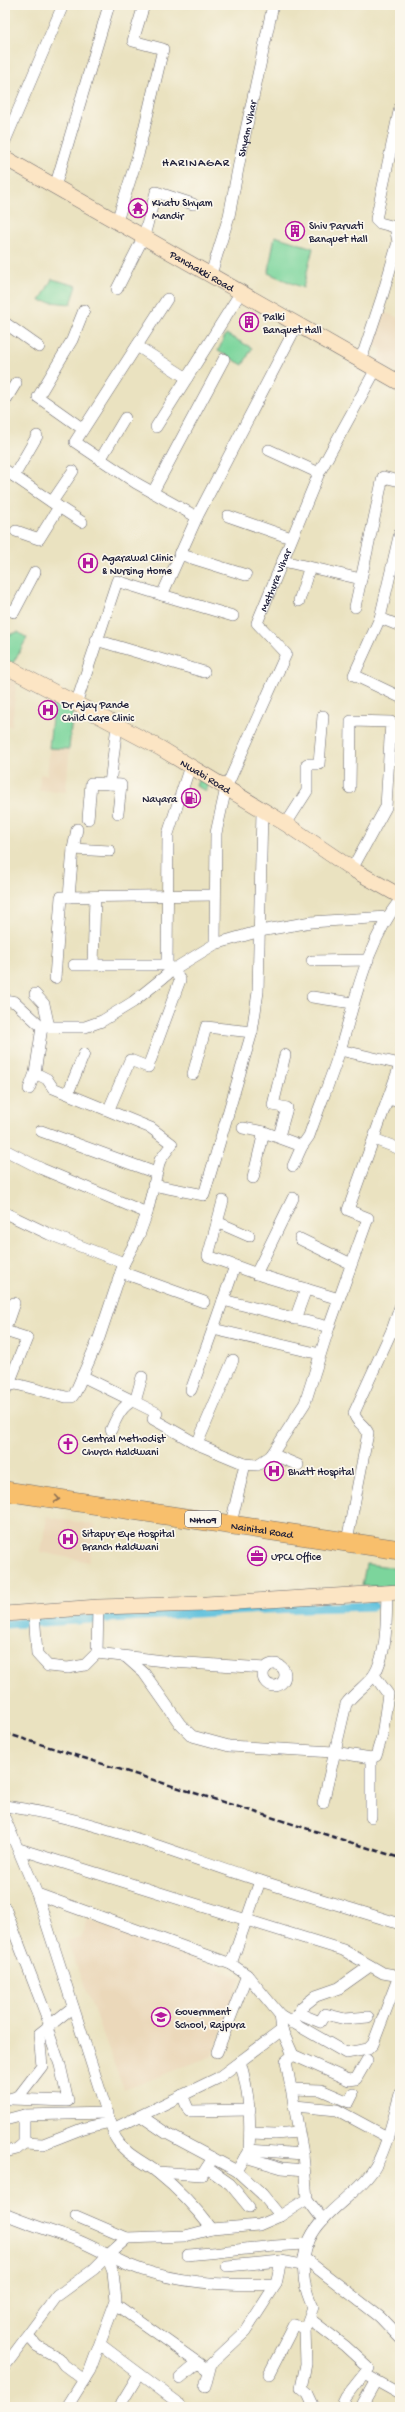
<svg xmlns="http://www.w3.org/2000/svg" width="405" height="2412" font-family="'Gochi Hand',sans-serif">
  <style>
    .built { fill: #ebd8ba }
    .green { fill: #7cd59c; stroke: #4f7c6c }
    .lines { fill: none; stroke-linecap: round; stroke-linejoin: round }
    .canal { stroke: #5fc1dd; stroke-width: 9 }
    .street-casing { stroke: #68656a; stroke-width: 12 }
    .secondary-casing { stroke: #68656a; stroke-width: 16 }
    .highway-casing { stroke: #68656a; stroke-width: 20 }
    .street { stroke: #fff; stroke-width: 11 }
    .secondary { stroke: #fce5c4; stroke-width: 15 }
    .highway { stroke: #f8bf6c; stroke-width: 19 }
    .rail { stroke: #22223b; stroke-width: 2.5; stroke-dasharray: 6 3; stroke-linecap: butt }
    .oneway { stroke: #8d7054 }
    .labels { text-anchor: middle; stroke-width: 3.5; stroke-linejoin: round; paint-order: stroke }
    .shield { fill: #fbf7ec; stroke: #636270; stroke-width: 1 }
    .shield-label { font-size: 10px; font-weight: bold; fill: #22223b }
    .street-label { font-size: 11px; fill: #22223b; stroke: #fbf7ec }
    .poi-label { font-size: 11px; fill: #22223b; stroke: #fbf7ec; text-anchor: start }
    .neighbourhood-label { font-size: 12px; letter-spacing: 1px; fill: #22223b; stroke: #fbf7ec }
  </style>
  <rect width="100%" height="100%" fill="#fbf7ec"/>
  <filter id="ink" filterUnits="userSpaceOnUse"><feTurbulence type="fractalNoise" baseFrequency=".025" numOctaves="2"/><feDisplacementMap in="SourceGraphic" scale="8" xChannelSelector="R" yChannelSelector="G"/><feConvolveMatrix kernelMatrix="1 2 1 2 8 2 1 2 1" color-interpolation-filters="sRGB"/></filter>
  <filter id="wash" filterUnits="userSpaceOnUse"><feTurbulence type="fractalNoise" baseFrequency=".012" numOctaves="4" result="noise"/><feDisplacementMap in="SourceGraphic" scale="16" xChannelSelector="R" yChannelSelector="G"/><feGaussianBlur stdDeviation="0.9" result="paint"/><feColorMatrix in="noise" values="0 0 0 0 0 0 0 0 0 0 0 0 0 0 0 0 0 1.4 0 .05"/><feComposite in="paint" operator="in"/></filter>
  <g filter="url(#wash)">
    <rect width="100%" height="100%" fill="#eae2c0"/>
    <path class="built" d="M382 312 400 318V363L397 373 378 362 382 349 370 343Z
      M5 671 17 678 12 726 5 725Z
      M54 697 73 706 66 792 39 790 40 774 47 775Z
      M47 1517 96 1525 89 1562 41 1552Z
      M88 1919 241 1978 212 2056 124 2090 67 1941 81 1938Z"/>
    <path class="green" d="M275 236 313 248 303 288 268 273Z
      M52 279 77 286 71 304 40 301Z
      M226 334 252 348 243 365 218 351Z
      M18 632 27 638 13 663 5 659V636Z
      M54 697 73 706 69 749 49 748Z
      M199 778 209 784 206 791 196 786Z
      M366 1564 400 1568V1587L362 1586Z"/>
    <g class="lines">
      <path class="canal" d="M5 1624 266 1609 373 1606"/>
    </g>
  </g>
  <g filter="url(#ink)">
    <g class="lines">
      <g class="street-casing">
        <g id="street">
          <path d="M5 141 63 5"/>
          <path d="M55 187 109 5"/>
          <path d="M117 221 138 155 163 49 133 41 144 5"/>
          <path id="s1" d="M211 274 229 216 241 153 273 5"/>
          <path d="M117 289 144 236 156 192 193 204"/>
          <path d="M167 299 75 442 136 483 197 517"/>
          <path d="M5 323 39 347"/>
          <path d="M137 346 187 378"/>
          <path d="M358 359 364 351 382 297 398 242 395 227 380 223 376 219 400 107"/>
          <path d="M5 401 16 383"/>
          <path d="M156 427 241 292"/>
          <path d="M83 429 38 397 72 340 84 310"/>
          <path d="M269 450 319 473"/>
          <path d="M100 460 125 418"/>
          <path d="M5 470 59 507 39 539 16 531"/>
          <path d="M14 476 37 436"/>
          <path d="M153 492 224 359"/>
          <path d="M52 502 73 471"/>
          <path d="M59 507 82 522"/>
          <path d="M228 516 291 538"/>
          <path d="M400 532 380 618 354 675 400 697"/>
          <path d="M179 554 246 575"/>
          <path d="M283 561 361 579"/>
          <path d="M162 595 233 616"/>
          <path d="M299 601 309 569"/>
          <path d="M355 607 383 477 400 481"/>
          <path d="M5 608 14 612 35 572"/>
          <path d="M380 618 400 626"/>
          <path d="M96 640 204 672"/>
          <path d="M76 704 117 581 162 595 197 517 297 325"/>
          <path d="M117 725 110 784 121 785 118 813"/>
          <path d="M350 788 351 721 391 722 386 807 352 869"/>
          <path d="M88 819 91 783 110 784"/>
          <path d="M286 824 307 791V764H319L323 716"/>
          <path d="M73 849 110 851"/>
          <path d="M69 897 73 849 77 829"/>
          <path id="s2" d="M215 944 216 833 226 788 286 654 257 623 319 473 376 369"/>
          <path d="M312 961 368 960"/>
          <path d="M74 965H167L174 969 180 980 148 1067 130 1060 109 1109"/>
          <path d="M93 965 95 897"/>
          <path d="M167 965 168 834 190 766"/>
          <path d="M55 978 61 897 215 895"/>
          <path d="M35 994 44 1004 49 1027"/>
          <path d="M312 997 353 1003"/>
          <path d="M5 1000 15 1002 42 1027H85L102 1021 133 1002 174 969 215 944 260 931 311 922 387 917"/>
          <path d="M340 1050 400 1064"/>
          <path d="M193 1074 206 1027 252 1032"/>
          <path d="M29 1089 35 1073 42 1027"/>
          <path d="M68 1093 84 1054"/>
          <path d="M388 1099 400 1102"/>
          <path d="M243 1128 264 1132"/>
          <path d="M41 1131 156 1173"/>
          <path d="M279 1136 287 1108 273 1105 285 1055"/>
          <path d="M374 1139 400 1149"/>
          <path d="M5 1150 42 1169 147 1213"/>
          <path d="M293 1166 302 1146"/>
          <path d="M253 1178 264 1132 302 1146 309 1136C319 1107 331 1079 340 1050 356 999 366 943 400 900"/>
          <path d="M153 1185 204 1195 252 1032 258 992 262 810"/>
          <path d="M223 1201 208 1256 263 1276 339 1299"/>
          <path d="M5 1213 49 1234 124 1263"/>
          <path d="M217 1222 249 1236"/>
          <path d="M300 1239 351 1264"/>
          <path d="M235 1266 213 1329 320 1354"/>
          <path d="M121 1272 204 1302"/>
          <path d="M256 1274 293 1198"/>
          <path d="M223 1300 329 1327"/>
          <path d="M400 1307 392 1330 400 1333"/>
          <path d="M295 1319 306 1289"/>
          <path d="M5 1329 14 1303"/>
          <path d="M5 1331 27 1338 8 1386"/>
          <path d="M82 1376 133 1401"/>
          <path d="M191 1390 213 1329"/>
          <path d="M5 1391 8 1386 16 1384 66 1397H72L75 1393 99 1338 124 1263 139 1235 147 1213 160 1160 172 1144 151 1128 53 1088 47 1079 35 1073"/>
          <path d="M135 1402 142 1377"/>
          <path d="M111 1430C116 1419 121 1406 133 1401L157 1413 153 1419 197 1444 245 1464"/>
          <path d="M197 1444 233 1360"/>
          <path d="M272 1454 298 1465"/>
          <path d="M231 1523 245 1464 257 1465 271 1456 305 1403 329 1327 368 1218 348 1210 400 1065"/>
          <path d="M347 1541 368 1433C364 1424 356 1423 354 1413L392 1330"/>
          <path d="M98 1607 97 1653 172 1662 266 1668"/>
          <path d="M34 1612 37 1654 48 1666 68 1668 85 1665 97 1653"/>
          <path d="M126 1657 144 1673 180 1724 192 1736 229 1746 334 1752 371 1758 376 1756 382 1736 388 1694 374 1675"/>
          <circle cx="274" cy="1675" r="11"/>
          <path d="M371 1758V1817"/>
          <path d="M323 1803 346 1704C354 1693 367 1685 374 1675 388 1652 386 1618 387 1593"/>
          <path d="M5 1806C93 1818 177 1854 261 1881 307 1896 354 1909 400 1924"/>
          <path d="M5 1819 37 1894 115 2137C126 2156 142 2160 158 2173 178 2189 196 2208 212 2229"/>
          <path d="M19 1849 343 1950 383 1973 400 1976"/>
          <path d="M37 1894 231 1964 247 1975 280 2015 282 2030 293 2055 286 2061 303 2154 307 2199 323 2220"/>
          <path d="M5 1908 50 2025"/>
          <path d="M231 1964 260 1881"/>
          <path d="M298 2013 320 2022 325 2014 345 2019 368 2017"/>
          <path d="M280 2015 346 2053 368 2049 373 2044 399 1976"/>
          <path d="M292 2023 302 2007 316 1996 339 1988 370 1966"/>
          <path d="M217 2052 247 1975"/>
          <path d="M293 2055 349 2080 356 2079 367 2060"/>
          <path d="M240 2061C249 2092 251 2118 249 2150"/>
          <path d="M291 2089 321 2090 349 2102 353 2094"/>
          <path d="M182 2095 189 2111 250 2110"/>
          <path d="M9 2099 19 2096 42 2066 39 2034 73 2007"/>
          <path d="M11 2099 68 2101 60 2065 47 2028"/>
          <path d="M295 2106 337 2110 387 2137"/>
          <path d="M24 2115 108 2113"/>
          <path d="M141 2116 166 2133 237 2171 262 2194 280 2216"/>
          <path d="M5 2120 24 2115V2143L17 2149 5 2152"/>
          <path d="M113 2129 218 2078 282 2030"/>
          <path d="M250 2133 275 2134 298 2132"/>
          <path d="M24 2143 43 2144 84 2128 111 2122"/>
          <path d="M245 2157 282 2168 304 2170"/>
          <path d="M207 2168 230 2184 249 2207"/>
          <path d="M237 2171 249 2150 303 2154"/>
          <path d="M157 2172 202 2175 213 2158"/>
          <path d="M5 2214C28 2224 51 2231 74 2239 93 2246 110 2257 129 2265 174 2284 228 2286 276 2284"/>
          <path d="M76 2216 127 2238 185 2236 212 2229 259 2225 280 2216 307 2199"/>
          <path d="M188 2255C228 2252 267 2245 308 2244"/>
          <path d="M304 2258 380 2317 400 2338"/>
          <path d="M227 2266 281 2261 302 2265"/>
          <path d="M115 2304 208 2370"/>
          <path d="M310 2319 345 2346 369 2368 346 2397 341 2407"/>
          <path d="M25 2339H31L37 2346 59 2358 64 2365 84 2380"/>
          <path d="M101 2345 177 2402 180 2407"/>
          <path d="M5 2366 57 2296 94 2269 107 2256"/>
          <path d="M269 2374 294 2325 305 2329"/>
          <path d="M366 2375 400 2394"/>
          <path d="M180 2378 198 2363"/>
          <path d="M205 2387 211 2364 245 2332 276 2284 281 2261"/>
          <path d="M67 2407 90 2370 116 2300 113 2272 107 2256 127 2238"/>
          <path d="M119 2407 139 2374"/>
          <path d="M314 2407 308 2394 301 2388 306 2364 305 2329 313 2307C298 2277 300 2244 323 2220 338 2203 358 2191 371 2173 385 2156 394 2115 400 2094"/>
          <path d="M361 2407 375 2382"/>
        </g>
      </g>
      <g class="secondary-casing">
        <g id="secondary">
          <path id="s3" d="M5 158 400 383"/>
          <path id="s4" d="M5 666 160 748 286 824 352 869 400 896"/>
          <path d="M5 1614 98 1607 206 1604 400 1592"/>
        </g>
      </g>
      <g class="highway-casing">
        <g id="highway">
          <path id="s5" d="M5 1491 400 1550"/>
        </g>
      </g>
      <use href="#street" class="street"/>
      <use href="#secondary" class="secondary"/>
      <use href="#highway" class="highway"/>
      <path class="rail" d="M5 1733 400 1858"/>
    </g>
    <defs><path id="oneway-chevron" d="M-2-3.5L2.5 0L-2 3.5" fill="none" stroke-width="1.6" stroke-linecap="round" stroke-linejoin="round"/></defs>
    <use class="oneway" href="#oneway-chevron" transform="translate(57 1499) rotate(9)"/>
  </g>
  <defs>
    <g id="temple-ring" transform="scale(1)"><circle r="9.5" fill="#fbf7ec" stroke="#b5179e" stroke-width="1.5"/><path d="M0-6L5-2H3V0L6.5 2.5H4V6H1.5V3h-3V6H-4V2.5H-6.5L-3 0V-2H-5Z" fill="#b5179e"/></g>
    <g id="building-ring" transform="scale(1)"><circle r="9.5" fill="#fbf7ec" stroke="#b5179e" stroke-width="1.5"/><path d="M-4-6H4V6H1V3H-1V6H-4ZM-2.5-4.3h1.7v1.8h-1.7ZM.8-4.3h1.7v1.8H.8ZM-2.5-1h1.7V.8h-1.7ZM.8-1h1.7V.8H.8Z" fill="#b5179e"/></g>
    <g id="hospital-ring" transform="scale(1)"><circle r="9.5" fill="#fbf7ec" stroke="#b5179e" stroke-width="1.5"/><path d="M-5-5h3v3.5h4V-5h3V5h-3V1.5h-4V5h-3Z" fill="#b5179e"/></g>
    <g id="fuel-ring" transform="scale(1)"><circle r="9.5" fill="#fbf7ec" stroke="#b5179e" stroke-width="1.5"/><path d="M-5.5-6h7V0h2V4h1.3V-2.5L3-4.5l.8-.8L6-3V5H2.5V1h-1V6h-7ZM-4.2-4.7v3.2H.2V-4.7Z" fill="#b5179e"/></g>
    <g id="church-ring" transform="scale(1)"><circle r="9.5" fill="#fbf7ec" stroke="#b5179e" stroke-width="1.5"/><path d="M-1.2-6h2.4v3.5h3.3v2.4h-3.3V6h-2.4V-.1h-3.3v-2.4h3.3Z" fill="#b5179e"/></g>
    <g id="office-ring" transform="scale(1)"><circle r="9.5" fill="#fbf7ec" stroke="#b5179e" stroke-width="1.5"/><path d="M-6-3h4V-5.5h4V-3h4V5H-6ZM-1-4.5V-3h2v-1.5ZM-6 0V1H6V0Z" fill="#b5179e"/></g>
    <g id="school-ring" transform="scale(1)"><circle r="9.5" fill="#fbf7ec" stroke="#b5179e" stroke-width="1.5"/><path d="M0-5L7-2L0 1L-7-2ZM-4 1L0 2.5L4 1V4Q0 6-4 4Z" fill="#b5179e"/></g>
  </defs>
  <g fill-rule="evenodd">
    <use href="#temple-ring" x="138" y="208"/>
    <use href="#building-ring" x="295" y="231"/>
    <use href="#building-ring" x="249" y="322"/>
    <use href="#hospital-ring" x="88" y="563"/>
    <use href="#hospital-ring" x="48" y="710"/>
    <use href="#fuel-ring" x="191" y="798"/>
    <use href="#church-ring" x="68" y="1444"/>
    <use href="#hospital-ring" x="274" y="1471"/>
    <use href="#hospital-ring" x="68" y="1539"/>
    <use href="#office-ring" x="257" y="1556"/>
    <use href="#school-ring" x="161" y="2017"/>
  </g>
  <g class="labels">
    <rect class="shield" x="185" y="1511" width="36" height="16" rx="3"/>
    <g class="shield-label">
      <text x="203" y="1523">NH109</text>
    </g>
    <g class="street-label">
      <text dy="4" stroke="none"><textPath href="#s1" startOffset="150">Shyam Vihar</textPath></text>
      <text dy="4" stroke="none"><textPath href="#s3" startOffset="227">Panchakki Road</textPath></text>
      <text dy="4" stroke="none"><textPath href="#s2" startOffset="393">Mathura Vihar</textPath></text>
      <text dy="4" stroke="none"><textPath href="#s4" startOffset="229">Nwabi Road</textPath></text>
      <text dy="4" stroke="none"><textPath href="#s5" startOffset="260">Nainital Road</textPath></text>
    </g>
    <g class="poi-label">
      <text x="152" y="206">Khatu Shyam<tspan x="152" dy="13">Mandir</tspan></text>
      <text x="309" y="229">Shiv Parvati<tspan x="309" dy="13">Banquet Hall</tspan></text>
      <text x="263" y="320">Palki<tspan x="263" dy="13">Banquet Hall</tspan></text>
      <text x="102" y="561">Agarawal Clinic<tspan x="102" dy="13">&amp; Nursing Home</tspan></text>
      <text x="62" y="708">Dr Ajay Pande<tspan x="62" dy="13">Child Care Clinic</tspan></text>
      <text x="177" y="802" text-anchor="end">Nayara</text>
      <text x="82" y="1442">Central Methodist<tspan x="82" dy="13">Church Haldwani</tspan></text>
      <text x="288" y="1475">Bhatt Hospital</text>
      <text x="82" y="1537">Sitapur Eye Hospital<tspan x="82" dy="13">Branch Haldwani</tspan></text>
      <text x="271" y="1560">UPCL Office</text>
      <text x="175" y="2015">Government<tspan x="175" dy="13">School, Rajpura</tspan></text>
    </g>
    <g class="neighbourhood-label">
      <text x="196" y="166">HARINAGAR</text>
    </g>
  </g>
  <rect width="405" height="2412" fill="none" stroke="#fbf7ec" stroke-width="20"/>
</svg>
